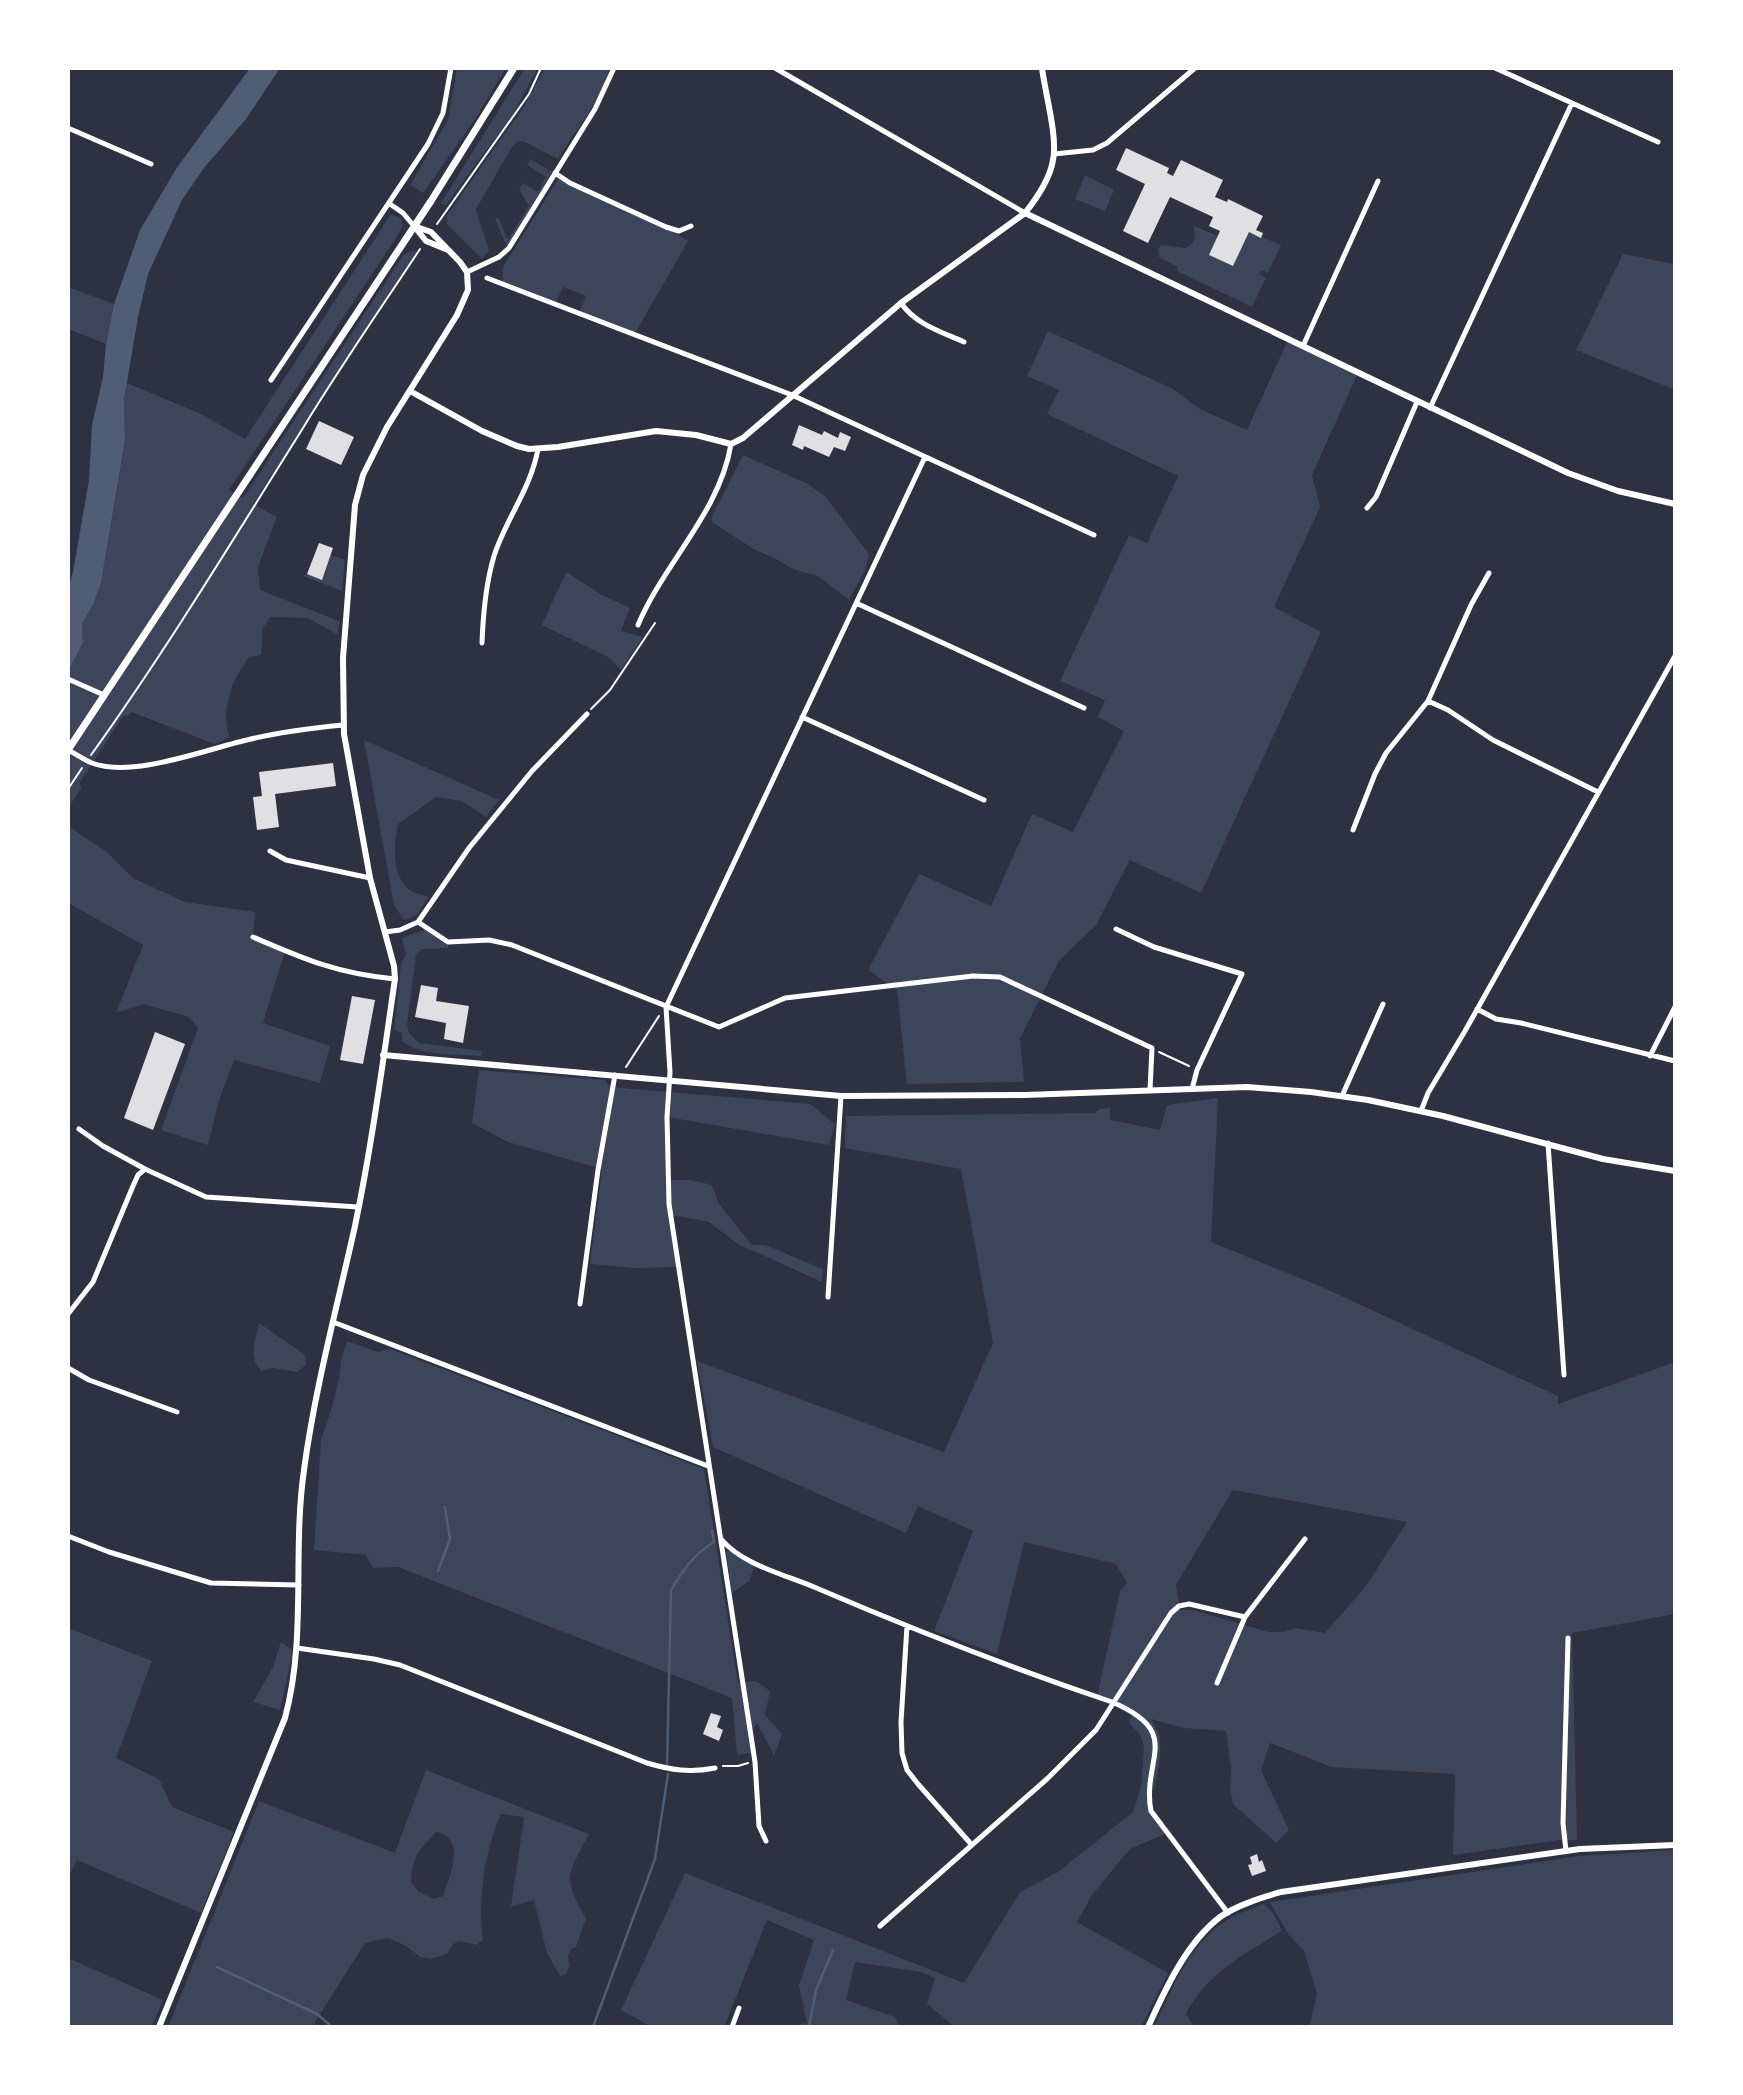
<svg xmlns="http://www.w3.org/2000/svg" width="1743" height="2095" font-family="'Fira Sans',sans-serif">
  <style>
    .green { fill: #3c4559; fill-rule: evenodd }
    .water { fill: #4f5d75 }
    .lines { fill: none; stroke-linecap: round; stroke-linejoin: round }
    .stream { stroke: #4f5d75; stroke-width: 2.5 }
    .building { fill: #e0e0e3 }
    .path { stroke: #fff; stroke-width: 2 }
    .minor { stroke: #fff; stroke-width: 5 }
    .tertiary { stroke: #fff; stroke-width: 6 }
    .secondary { stroke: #fff; stroke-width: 7 }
  </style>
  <rect width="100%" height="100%" fill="#2d3142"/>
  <path class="green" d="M457 68H506L474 121 423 193 410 185 448 120Z
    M525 68H538L513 114 446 205 441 203Z
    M545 68H610C600 101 576 130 558 159L525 142 518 141 512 147 476 209 489 251 482 259 447 224V215L523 108Z
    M530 159 553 172 507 247 495 219 498 217 508 240 529 206 519 189 523 183 538 192 546 177 527 165Z
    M1085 175 1114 190 1105 211 1075 199Z
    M559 178 666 227 688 241 634 335 579 313 586 296 563 287 555 304 502 283 503 267Z
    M391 214 401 218 403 225 396 238 229 490 243 498 404 254 417 250 253 504 277 517 258 567 260 590 339 621 338 635 308 618 270 617 263 628 261 655 249 657C233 678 219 713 230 737L215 744 131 712 128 716H123L80 782 81 789 68 808V671L83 643 82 624 94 603 101 583 125 440 124 400 127 383 199 413 245 439Z
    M1194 226 1218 236 1209 255 1232 266 1249 232 1281 245 1268 273 1262 270 1259 274 1266 278 1252 307 1179 272 1177 270 1178 267 1159 257 1158 249 1161 245 1185 248C1196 244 1195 237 1194 226Z
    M1623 254 1675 264V390L1576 350Z
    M68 287 114 304 106 344 68 329Z
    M1048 331 1173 389 1200 409 1247 430 1289 338 1357 375 1312 475 1320 507 1274 607 1321 632 1201 893 1130 860 1096 925 1059 961 1020 1039 1024 1082 907 1084 897 990 868 970 919 874 991 906 1032 814 1073 832 1124 731 1098 717 1105 700 1060 681 1129 535 1147 543 1178 476 1047 414 1059 390 1027 376Z
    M743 455 808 484 825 496 869 554 865 571 849 600 818 576 795 570 772 557 755 550 712 522V516Z
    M331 555 345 560 342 591 303 576 307 574 322 579Z
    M566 572 602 595 630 608 621 631 643 637 621 670 610 658 542 625Z
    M364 740 499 800 486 817 462 801 436 797 398 824C394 844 391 874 408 889 413 893 423 895 429 897L417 915 404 920 394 905Z
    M68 826 108 853 133 878 185 902 255 912 253 937 285 951 263 1023 330 1046 320 1083 234 1060 220 1097 208 1145 161 1130 198 1028 189 1017 143 1004 116 1013 143 945 68 903Z
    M426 929 448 942V948L422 949 416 954 407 1025 409 1033 419 1043 482 1051 481 1056C457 1054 421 1057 402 1041V1033L394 1030 401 964 406 955 402 938Z
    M479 1070 605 1080 610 1087 810 1104 835 1124 829 1145 667 1117 670 1180H691L712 1185 719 1204 752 1245H765L823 1269 822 1282 738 1244 709 1222 671 1215 678 1267 635 1268 590 1264 602 1169 508 1142 472 1123Z
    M1218 1098 1211 1242 1322 1287 1558 1396V1404L1675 1362V1614L1572 1633 1577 1840H1560L1453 1855 1455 1774 1332 1767 1270 1743 1261 1770 1289 1830 1276 1843 1233 1804 1230 1788 1231 1768 1226 1731 1184 1728 1151 1719C1153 1724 1157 1729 1159 1734 1163 1749 1157 1787 1149 1801L1151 1811 1167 1833 1130 1849 1092 1895 1077 1922 1168 1973 1141 2027H955L927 2004 935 1978 921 1972 855 1962 846 2000 895 2017 899 2027H795L804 2023 807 2024 799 1985 814 1940 767 1920 724 2027H652L621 2010 685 1873 964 1983 1020 1892 1058 1872 1133 1812 1141 1787 1144 1747 1140 1734 1129 1723 1133 1712 1097 1697 1120 1591 1127 1583 1116 1564 1024 1542 997 1654 934 1631 973 1531 918 1506 906 1533 713 1447 697 1361 944 1452 993 1343 961 1169 845 1148 846 1116 1095 1113 1099 1109 1110 1108V1120L1160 1130 1167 1105ZM1233 1490 1407 1522 1366 1586 1325 1633 1295 1628 1283 1632H1268L1193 1610H1180L1176 1585Z
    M259 1323 305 1355 306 1365 297 1372 273 1368 261 1371C248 1357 255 1339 259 1323Z
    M347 1341 378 1352 390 1349 704 1469 738 1683 756 1681 770 1691 765 1715 782 1734 774 1755 757 1723 749 1734 751 1753 737 1755 732 1698 398 1567 373 1568 366 1555 314 1550 321 1440 332 1407 340 1373 341 1360Z
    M732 1550 756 1563 749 1581 732 1593 726 1552Z
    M68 1628 152 1661 116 1758 159 1779 172 1807 234 1832 201 1913 77 1860 68 1878Z
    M281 1642 291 1649 292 1656 280 1710 253 1702 273 1667Z
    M426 1770 589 1834C567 1876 562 1877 586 1919L576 1947 571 1949 568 1956 570 1966 566 1974 560 1976 547 1953 534 1900 511 1907 524 1817 501 1814C484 1852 478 1899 483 1940L476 1945 459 1941 453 1944 447 1954 431 1959 420 1957 406 1946 388 1938 365 1943 312 2027H168L259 1801 395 1853ZM436 1832C467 1838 450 1875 443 1896L434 1899 419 1892 411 1882C413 1852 419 1852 436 1832Z
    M1675 1850V2027H1309L1317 1994 1304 1951 1288 1934 1270 1902 1579 1856Z
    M1264 1904 1273 1913 1282 1931C1246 1953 1205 1975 1186 2014L1194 2027H1154C1171 1991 1189 1945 1224 1922 1236 1914 1250 1909 1264 1904Z
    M68 1958 163 2000 152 2027H68Z"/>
  <path class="water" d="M250 68H280L246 119 204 168 182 200 148 274 138 317 124 400 125 440 101 583 94 603 82 624 83 643 68 671V589L73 572 89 480 92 425 103 377 106 344 114 304 140 230 176 169Z"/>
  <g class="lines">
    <path class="stream" d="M438 1571 450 1539 445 1507
      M667 1766 671 1590C683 1570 694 1554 714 1542L712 1530
      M217 1967 317 2014 332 2027
      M593 2027 655 1859 668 1774
      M809 2027 816 1990 833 1950"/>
  </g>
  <path class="building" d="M1126 148 1169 168 1167 173 1173 176 1181 160 1223 180 1215 197 1227 202 1228 199 1263 216 1256 230 1263 233 1261 238 1249 232 1233 266 1209 255 1220 231 1209 226 1213 217 1170 197 1148 243 1123 231 1145 184 1116 170Z
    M319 421 354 437 341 465 306 449Z
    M799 425 822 435 824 431 838 438 840 432 851 437 845 451 834 447 829 457 804 446 803 450 792 445Z
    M319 543 333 548 322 580 307 574Z
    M333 763 336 786 275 794 279 827 257 830 253 797 262 796 259 772Z
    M421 985 438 988 436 1001 469 1006 463 1043 444 1039 446 1023 415 1017Z
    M352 996 375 1000 363 1064 340 1060Z
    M155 1032 185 1044 153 1130 124 1118Z
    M711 1713 721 1716 717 1727 723 1730 719 1741 703 1734Z
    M1257 1854 1259 1862 1262 1860 1266 1871 1252 1876 1248 1865 1252 1864 1250 1857Z"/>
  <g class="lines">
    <path class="path" d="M437 224 529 94 541 68
      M591 709 610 690 655 623
      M91 755C167 649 234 538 303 428 340 367 381 308 420 249
      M68 789 82 768
      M1159 1052 1189 1066
      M626 1067 659 1016
      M723 1766H738L748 1763"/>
    <path class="minor" d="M775 68 1025 213
      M1495 68 1658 142
      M68 128 151 164
      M1054 154 1093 150 1107 143 1195 68
      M555 173 570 183 666 227 679 231 691 226
      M390 204 403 213 414 226
      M467 272 499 257 509 248 595 109 614 68
      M487 278 792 395 1094 535
      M901 303C915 324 942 332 964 342
      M1303 346 1378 181
      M271 380 428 144 443 113 451 68
      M1430 408 1572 103
      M1367 508 1376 497 1417 402
      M856 603 1084 708
      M638 625C664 563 720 512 731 444
      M482 643C483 615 486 583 494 556 506 519 531 488 538 449
      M68 679 104 695
      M1428 701 1448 710 1493 740 1598 792
      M802 717 984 800
      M68 750C76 754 84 760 92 763 133 779 209 748 251 739 281 732 312 728 343 725
      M1353 830 1375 774 1386 753 1428 701 1471 605 1489 573
      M270 851 286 860 370 878
      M418 922 448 942 489 940 512 945 719 1027 785 998 973 976 1000 977 1152 1048 1150 1090
      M1116 929 1154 947 1242 974 1197 1070 1192 1089
      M385 932 400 930 418 922 469 848 532 771 587 714
      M253 937C304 959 338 974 395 979
      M1477 1009 1496 1019 1521 1023 1675 1061
      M1650 1056 1675 1007
      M1342 1096 1383 1004
      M1421 1111 1428 1093 1465 1031 1675 656
      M79 1129 103 1146 145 1169 206 1197 358 1207
      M1548 1143 1564 1375
      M828 1297 841 1096
      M580 1304 598 1170 615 1075
      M68 1314 93 1282 133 1186 138 1175 145 1169
      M333 1322 708 1466
      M68 1368 89 1380 177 1412
      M68 1536 109 1552 211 1583 299 1585
      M721 1539C743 1565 783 1574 814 1587 912 1629 1011 1668 1112 1702 1185 1733 1141 1759 1151 1811L1228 1913
      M907 1626 901 1722 902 1753 907 1770 918 1784 971 1844
      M297 1648 374 1659 400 1665 647 1763C671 1770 690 1773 715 1768
      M1217 1683 1245 1617 1305 1539
      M766 1841 759 1826 755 1762 669 1204 667 1117 670 1072 666 1007 925 457
      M1566 1851 1563 1823 1568 1638
      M880 1926 1048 1778 1096 1730 1171 1613 1179 1606 1189 1604 1245 1617
      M732 2027 739 2008"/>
    <path class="tertiary" d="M1025 213 1568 473 1618 491 1675 504
      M414 226 426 241 448 250
      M410 391 482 431 517 446 529 449 558 447 656 431 696 435 731 444 743 438 901 303 1025 213C1037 198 1050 179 1053 160 1058 137 1045 93 1042 68
      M383 1055 841 1096 1025 1095 1247 1087 1311 1092 1368 1100 1443 1116 1603 1159 1675 1171
      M159 2027 285 1718C307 1637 292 1553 304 1470 315 1388 337 1307 355 1226 372 1144 383 1061 395 979L394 966 370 878 344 734 343 658 355 505 363 475 387 427 457 315 468 290 467 272 460 262 431 232 414 226
      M1148 2027C1165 1990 1186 1943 1220 1917 1237 1905 1261 1898 1281 1892L1580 1849 1675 1845"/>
    <path class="secondary" d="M68 750 431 201 514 68"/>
  </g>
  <rect width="1743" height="2095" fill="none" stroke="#ffffff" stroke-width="140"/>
</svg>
